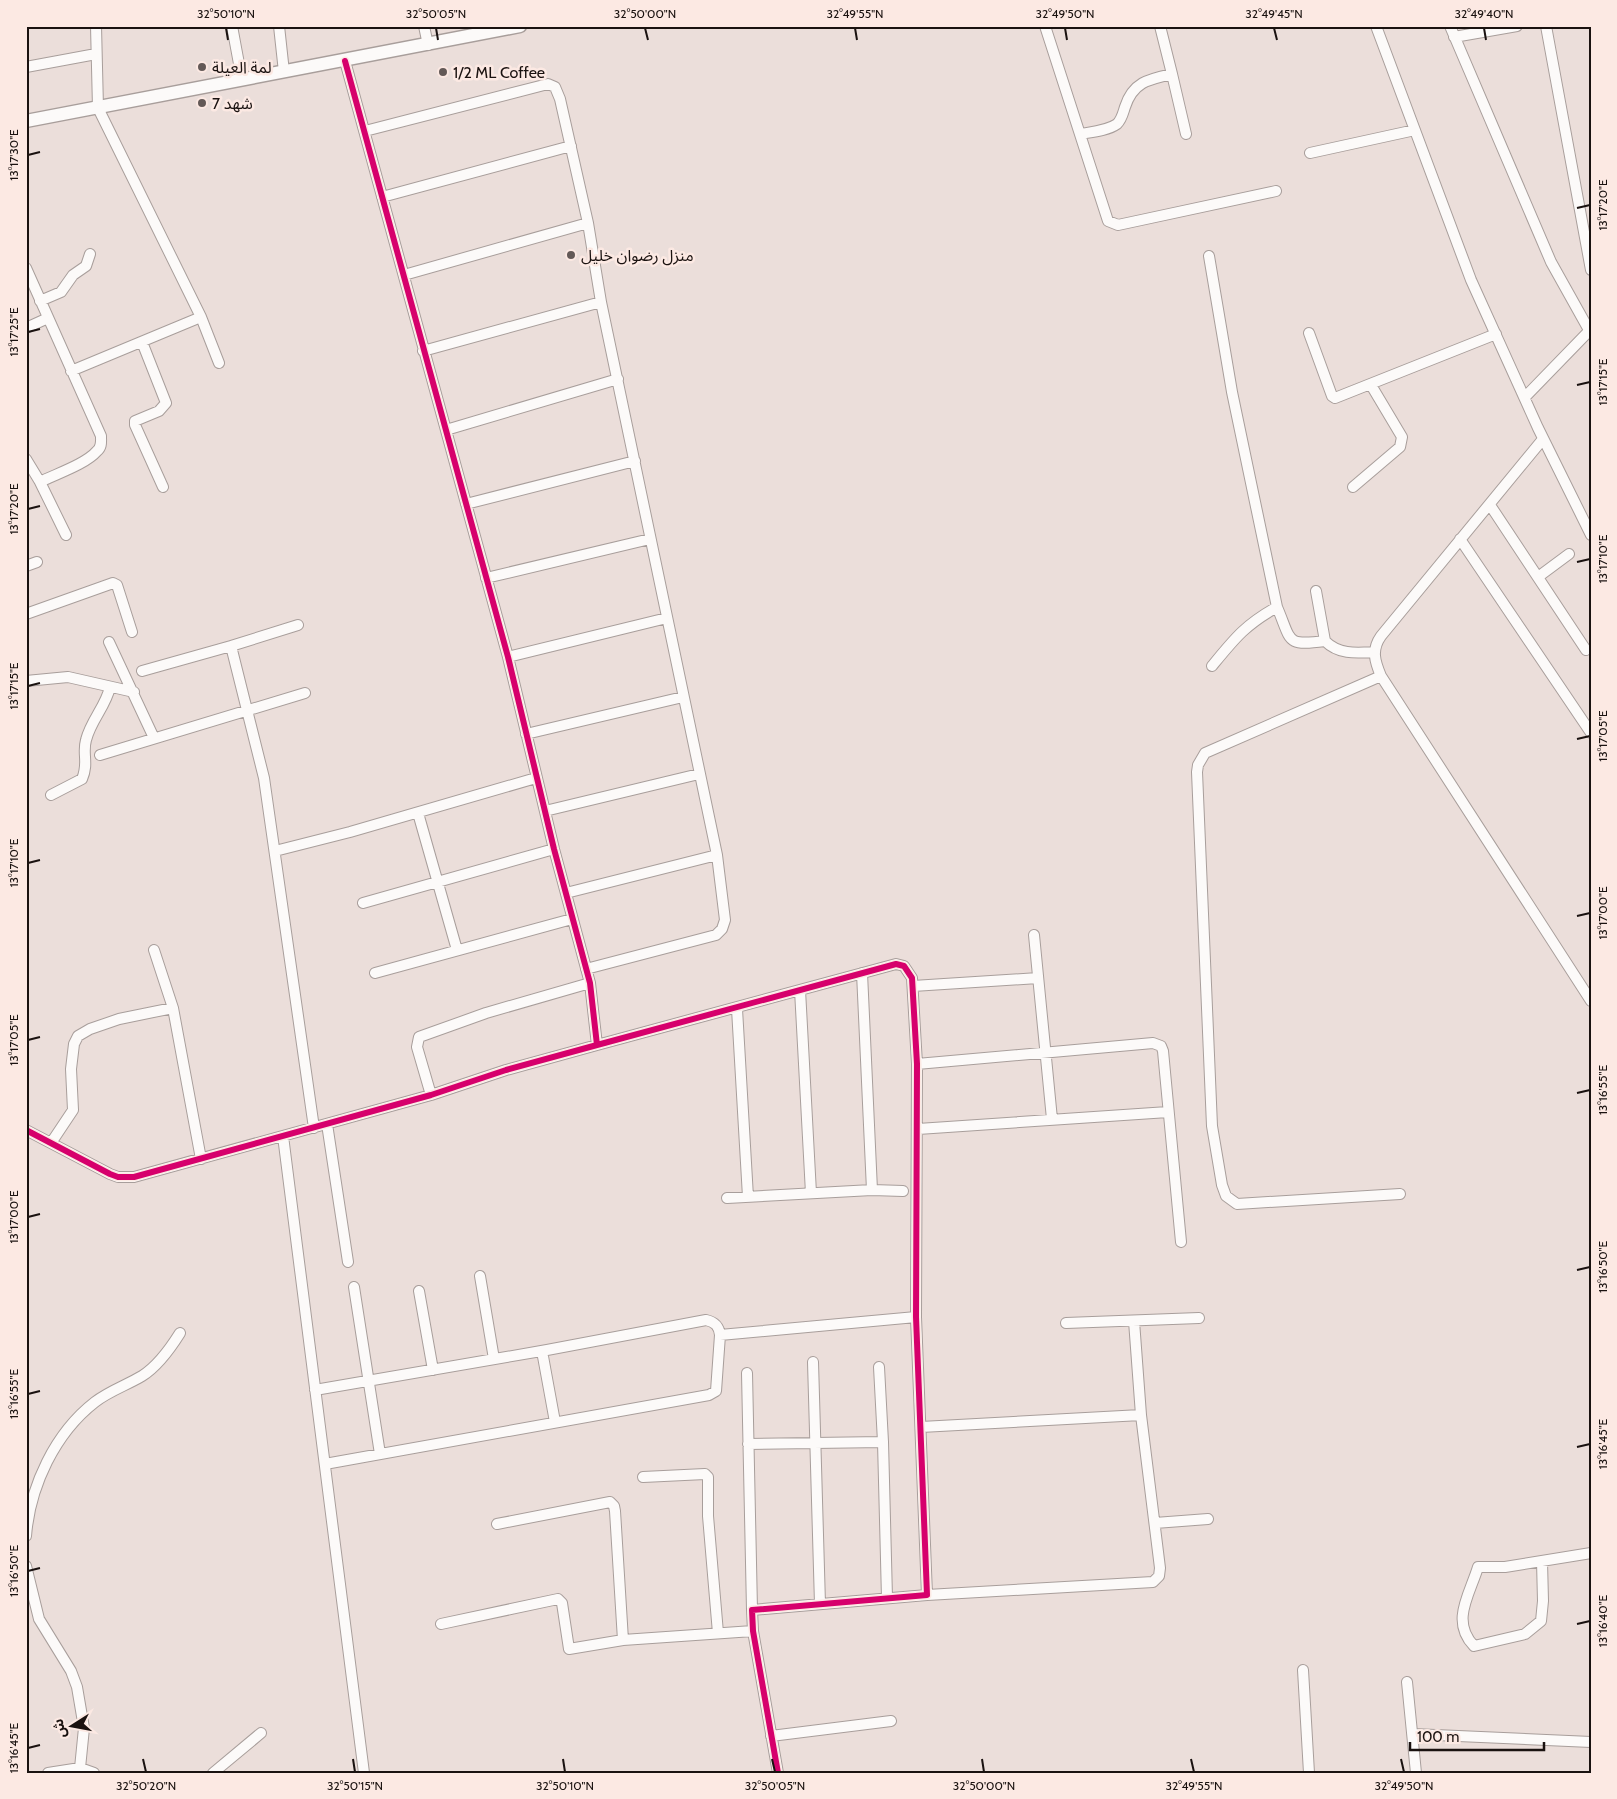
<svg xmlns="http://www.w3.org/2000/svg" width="1617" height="1799" font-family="Cabin,'Noto Sans Arabic',sans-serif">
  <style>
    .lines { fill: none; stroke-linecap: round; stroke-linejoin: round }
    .minor-casing { stroke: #a89e9b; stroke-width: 12 }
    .major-casing { stroke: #a89e9b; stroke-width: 15 }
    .minor { stroke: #fcfaf9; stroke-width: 10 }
    .major { stroke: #fcfaf9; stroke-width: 12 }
    .cycleway-casing { stroke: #fce9e3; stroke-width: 9 }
    .cycleway { stroke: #d6006c; stroke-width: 6 }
    .ticks { fill: none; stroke: #1a1210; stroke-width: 2 }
    .poi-dot { fill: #635957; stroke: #fce9e3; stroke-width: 2 }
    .labels { text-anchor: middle; stroke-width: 5; stroke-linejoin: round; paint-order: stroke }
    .poi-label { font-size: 16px; fill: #1a1210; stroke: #fce9e3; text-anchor: start }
    .neatline { fill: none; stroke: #1a1210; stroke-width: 2 }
    .ticks-label { font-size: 12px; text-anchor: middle; fill: #1a1210 }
  </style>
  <rect width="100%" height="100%" fill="#ebdeda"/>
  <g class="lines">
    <g class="minor-casing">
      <path id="minor" d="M96 26 98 108 201 317 219 363
        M232 26 242 80
        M279 26 284 72
        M424 26 428 45
        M1045 26 1108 221 1118 225 1276 191
        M1376 26 1471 280 1538 428 1591 535
        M1450 26 1551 262 1589 330
        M1546 26 1591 270
        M1454 37 1517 26
        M26 67 96 54
        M1172 74 1186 134
        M365 131 548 84 555 87 560 99 588 223 601 302 717 855 725 920 722 929 716 935 586 969
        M1080 134C1091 132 1107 131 1117 124 1122 119 1123 113 1125 107 1133 82 1149 79 1172 74L1160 26
        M1310 153 1415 130
        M382 197 571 146
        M1209 256 1232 392 1277 607C1292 642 1285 646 1325 641
        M26 268 101 436C101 442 102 447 97 451 86 464 56 474 40 482L66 535
        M404 275 588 223
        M40 301 61 292 73 275 86 266 90 254
        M26 328 48 318
        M1309 333 1332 396 1335 398 1496 334
        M142 342 166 403 159 411 135 421V425L163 487
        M423 351 601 302
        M71 371 201 317
        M1525 397 1591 329
        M446 430 618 379
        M1543 439 1381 636C1371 650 1375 662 1381 676L1591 1001
        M26 459 40 482
        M1353 487 1400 447 1402 437 1371 385
        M466 504 635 461
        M1490 505 1586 650
        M1460 539 1591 733
        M26 566 37 562
        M1538 577 1569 554
        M486 578 650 539
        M1316 591 1325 641C1339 655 1357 653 1374 652
        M26 614 113 583 117 585 132 632
        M109 642 154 738
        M231 646 298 625
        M508 657 667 618
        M1212 666C1235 638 1245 625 1277 607
        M142 671 231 646 264 778 314 1128
        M1381 676 1205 753 1198 765 1197 772 1212 1126 1222 1185 1226 1196 1237 1204 1400 1194
        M26 681 68 677 134 692
        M526 734 683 697
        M100 755 305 693
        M51 795 82 779C89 763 82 754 86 740 91 720 106 706 110 687
        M545 811 699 774
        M418 813 457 950
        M275 851 350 832 536 778
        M566 893 717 855
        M363 903 554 849
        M1034 935 1052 1119
        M154 950 173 1008 201 1159
        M375 973 572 919
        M862 973 872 1190
        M913 986 1038 978
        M800 990 811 1193
        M737 1009 748 1197
        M597 1045 896 964 904 966 912 978 917 1064 916 1317 927 1595 752 1610 753 1631 778 1773
        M917 1064 1153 1043 1161 1046 1163 1051 1181 1242
        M431 1095 417 1047 419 1037 486 1013 590 983
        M327 1124 348 1262
        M918 1129 1168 1112
        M26 1130 110 1174 118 1177H134L431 1095 506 1070 597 1045 590 983 554 849 508 657 345 61
        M283 1136 364 1773
        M51 1143 73 1110 71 1069 74 1044 78 1036 90 1029 119 1019 173 1008
        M727 1198 872 1190 903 1191
        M480 1276 494 1359
        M354 1287 380 1454
        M419 1291 433 1370
        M1134 1321 1141 1415
        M1066 1323 1199 1318
        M542 1351 555 1422
        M813 1362 820 1604
        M879 1367 883 1442
        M747 1373 752 1610
        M315 1390 547 1350 706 1320C715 1322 719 1326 720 1335L916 1317
        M921 1427 1141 1415 1160 1568 1159 1576 1153 1582 927 1595
        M748 1444 883 1442 887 1598
        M325 1464 709 1395 716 1391 720 1335
        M643 1477 705 1474 708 1477V1516L718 1633
        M1155 1523 1208 1519
        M497 1524 610 1502 614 1506 615 1511 623 1640 753 1631
        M26 1536C30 1486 55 1433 95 1402 109 1391 127 1385 142 1376 158 1366 170 1349 180 1333
        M1542 1561 1543 1601 1541 1621 1525 1634 1474 1646C1450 1621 1470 1594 1478 1567H1505L1591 1553
        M26 1566 39 1619 71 1671 77 1687 84 1728 80 1768
        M441 1624 558 1599 562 1603 569 1649 623 1640
        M1303 1670 1309 1773
        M1407 1682 1416 1773
        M1413 1734 1591 1742
        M771 1736 891 1721
        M48 1773 80 1768 94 1773
        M213 1773 261 1733"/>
    </g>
    <g class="major-casing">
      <path id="major" d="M26 121 520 26"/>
    </g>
    <use href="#minor" class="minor"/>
    <use href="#major" class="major"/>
    <g class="cycleway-casing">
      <path id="cycleway" d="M597 1045 896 964 904 966 912 978 917 1064 916 1317 927 1595 752 1610 753 1631 778 1773
        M26 1130 110 1174 118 1177H134L431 1095 506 1070 597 1045 590 983 554 849 508 657 345 61"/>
    </g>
    <use href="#cycleway" class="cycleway"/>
  </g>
  <path class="ticks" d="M226 28 228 40M436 28 438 40M645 28 648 40M855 28 857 40M1065 28 1067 40M1274 28 1277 40M1484 28 1486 40M28 155 40 152M1577 208 1590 205M28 332 40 329M1577 385 1590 382M28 509 40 506M1577 562 1590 559M28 686 40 683M1577 739 1590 736M28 863 40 860M1577 916 1590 913M28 1040 40 1037M1577 1093 1590 1090M28 1217 40 1214M1577 1270 1590 1267M28 1394 40 1391M1577 1447 1590 1444M28 1571 40 1568M1577 1624 1590 1621M28 1748 40 1745M143 1759 146 1772M353 1759 355 1772M563 1759 565 1772M772 1759 775 1772M982 1759 984 1772M1191 1759 1194 1772M1401 1759 1404 1772"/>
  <g class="poi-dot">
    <circle cx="202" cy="67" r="5"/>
    <circle cx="443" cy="72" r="5"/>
    <circle cx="202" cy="103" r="5"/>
    <circle cx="571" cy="255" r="5"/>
  </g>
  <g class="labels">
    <g class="poi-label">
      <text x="212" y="73">لمة العيلة</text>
      <text x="453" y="78">1/2 ML Coffee</text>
      <text x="212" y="109">شهد 7</text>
      <text x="581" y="261">منزل رضوان خليل</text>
    </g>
  </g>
  <rect width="1617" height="1799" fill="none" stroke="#fce9e3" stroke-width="55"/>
  <g transform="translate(72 1726) rotate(259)" stroke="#fce9e3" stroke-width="4" paint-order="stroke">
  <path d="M0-4L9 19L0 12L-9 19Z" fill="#1a1210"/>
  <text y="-8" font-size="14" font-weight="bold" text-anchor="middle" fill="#1a1210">ش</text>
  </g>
  <path d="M1410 1742v8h134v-8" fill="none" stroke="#1a1210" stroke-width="2.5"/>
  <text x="1417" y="1742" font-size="15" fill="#1a1210" stroke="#fce9e3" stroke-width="4" paint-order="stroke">100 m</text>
  <rect x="28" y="28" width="1562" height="1744" class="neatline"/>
  <g class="ticks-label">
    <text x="226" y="18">32°50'10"N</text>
    <text x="436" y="18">32°50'05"N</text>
    <text x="645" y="18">32°50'00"N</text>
    <text x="855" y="18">32°49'55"N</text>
    <text x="1065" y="18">32°49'50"N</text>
    <text x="1274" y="18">32°49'45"N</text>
    <text x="1484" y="18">32°49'40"N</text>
    <text transform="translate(14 155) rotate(-90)" y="4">13°17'30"E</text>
    <text transform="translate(1603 205) rotate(-90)" y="4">13°17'20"E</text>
    <text transform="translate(14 332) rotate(-90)" y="4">13°17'25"E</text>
    <text transform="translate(1603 382) rotate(-90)" y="4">13°17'15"E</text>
    <text transform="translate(14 509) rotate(-90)" y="4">13°17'20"E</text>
    <text transform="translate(1603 559) rotate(-90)" y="4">13°17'10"E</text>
    <text transform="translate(14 686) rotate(-90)" y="4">13°17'15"E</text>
    <text transform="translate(1603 736) rotate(-90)" y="4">13°17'05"E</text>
    <text transform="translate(14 863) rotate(-90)" y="4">13°17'10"E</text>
    <text transform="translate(1603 913) rotate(-90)" y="4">13°17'00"E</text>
    <text transform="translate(14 1040) rotate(-90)" y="4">13°17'05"E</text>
    <text transform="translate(1603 1090) rotate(-90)" y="4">13°16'55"E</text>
    <text transform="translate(14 1217) rotate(-90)" y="4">13°17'00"E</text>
    <text transform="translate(1603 1267) rotate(-90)" y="4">13°16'50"E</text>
    <text transform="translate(14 1394) rotate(-90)" y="4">13°16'55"E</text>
    <text transform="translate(1603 1444) rotate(-90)" y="4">13°16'45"E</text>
    <text transform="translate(14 1571) rotate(-90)" y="4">13°16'50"E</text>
    <text transform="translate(1603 1621) rotate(-90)" y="4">13°16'40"E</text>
    <text transform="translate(14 1748) rotate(-90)" y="4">13°16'45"E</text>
    <text x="146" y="1790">32°50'20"N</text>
    <text x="355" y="1790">32°50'15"N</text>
    <text x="565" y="1790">32°50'10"N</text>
    <text x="775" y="1790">32°50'05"N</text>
    <text x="984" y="1790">32°50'00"N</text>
    <text x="1194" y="1790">32°49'55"N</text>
    <text x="1404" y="1790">32°49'50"N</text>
  </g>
</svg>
